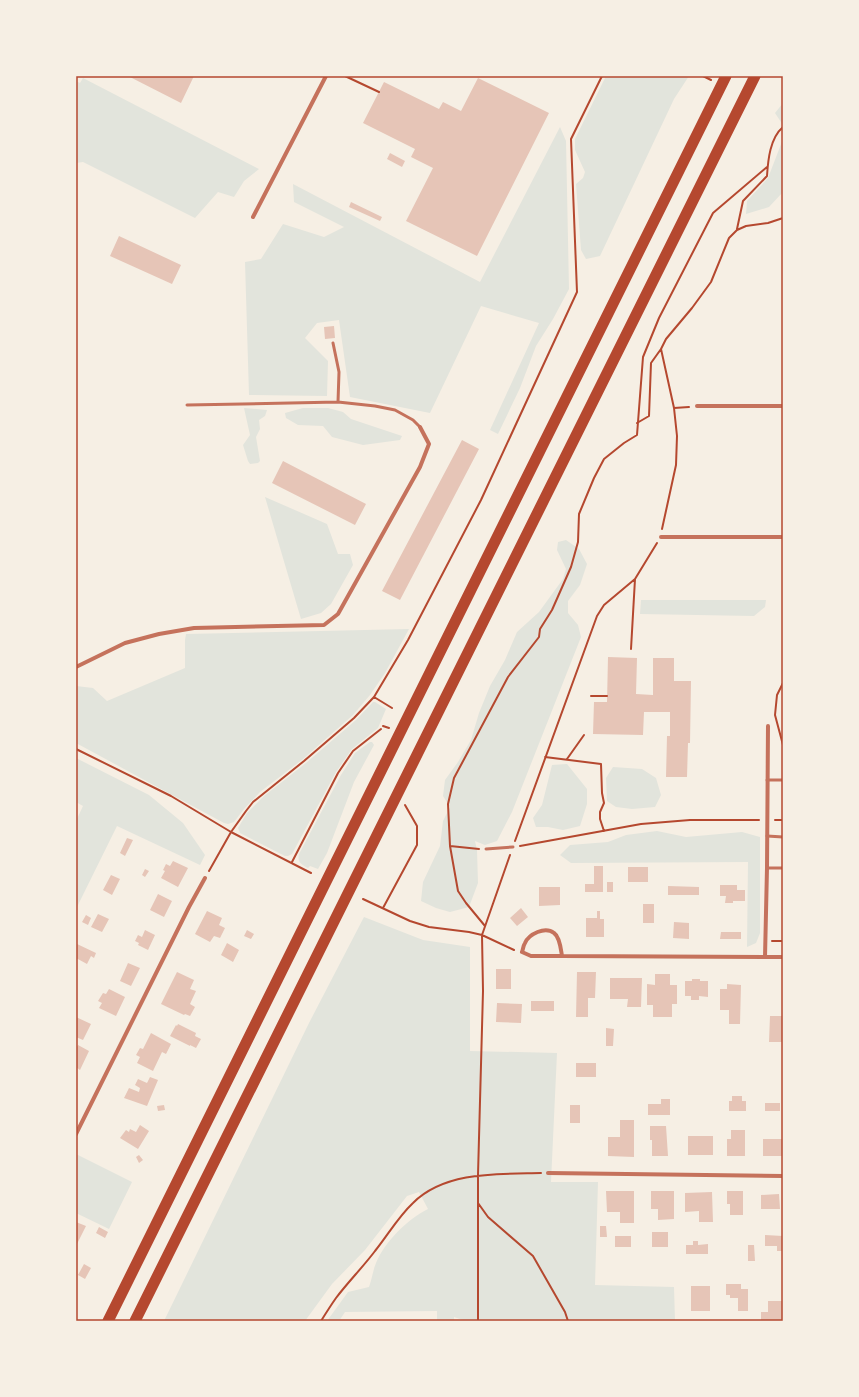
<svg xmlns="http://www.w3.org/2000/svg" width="859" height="1397" font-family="'Libre Baskerville',serif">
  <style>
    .green { fill: #e2e4dc }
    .building { fill: #e6c5b7 }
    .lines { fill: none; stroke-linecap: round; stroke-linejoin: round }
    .path { stroke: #b5482f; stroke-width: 2 }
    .service { stroke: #c5725c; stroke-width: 3 }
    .minor { stroke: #c5725c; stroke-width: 4 }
    .trunk { stroke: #b5482f; stroke-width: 11 }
    .neatline { fill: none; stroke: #b5482f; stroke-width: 1.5 }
  </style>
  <rect width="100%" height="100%" fill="#f6efe4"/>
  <path class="green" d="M606 76H689L674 99 600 256 586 259 581 250 576 184 583 178 585 172 575 150V139Z
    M83 78 259 169 244 181 234 197 218 192 195 218 83 162 76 163V81L80 83Z
    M783 103V125L775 113Z
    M560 127 566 141 569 289 553 319 536 346 520 388 498 434 490 430 539 323 481 306 430 413 350 397 339 320 317 323 305 338 328 361 327 396 249 395 245 262 261 259 283 224 324 237 344 227 294 202 293 184 480 282Z
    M783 139V192L769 207 746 214 747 201 768 178Z
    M244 408 267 410 265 416 259 420 260 429 256 437 260 461 258 463 250 464 248 461 243 445 250 435Z
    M303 408H328L343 412 351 419 402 436 400 440 363 445 332 437 323 426 298 425 286 418 285 413Z
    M265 497 327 524 338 554H350L353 565 331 604 321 613 301 619Z
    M566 540 579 549 587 564 580 585 568 601V613L578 625 581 637 512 812 497 841 485 845 475 841 477 850 478 883 469 907 450 912 436 908 421 901 423 882 440 846 443 821 450 807 443 796 445 780 458 762 471 740 479 713 490 686 505 660 517 632 539 612 563 579 566 569 557 550 558 542Z
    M641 600H766L765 607 754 616 640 614Z
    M409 629 385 673 370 695 353 715 303 759 260 792 244 809 234 822 228 824 224 823 76 743V686L93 688 107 701 185 668V640L186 634Z
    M373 702H375L386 709 378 728 352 749 336 772 292 854 288 856H285L240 833 238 828 247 813 264 796 306 763 356 720Z
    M370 742H372L374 745 354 782 327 853 318 869 310 866 308 868C301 864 297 862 299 854L341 775 355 753Z
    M76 758 149 795 183 823 205 855 200 865 117 826 76 909V821L83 806 76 802Z
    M567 764 587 789V804L580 826 563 830 548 827H536L533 818 542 805 552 765Z
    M613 767 642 769 656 778 661 795 655 807 632 809 616 807 607 801 606 778Z
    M657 831 686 837 742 832 760 837V933L756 943 747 947 748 862 571 863 560 855 570 845 608 842 626 835Z
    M364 917 423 940 470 947V1051L557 1053 551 1182H598L595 1285 674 1287 675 1321H466L454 1317V1321H437V1311L345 1312 339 1321H327L348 1292 369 1287C372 1279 373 1270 376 1263 385 1241 408 1219 428 1209L419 1192 407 1196 365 1250 332 1284 305 1321H164L309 1023Z
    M76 1154 132 1182 109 1229 76 1213Z"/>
  <path class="building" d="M128 76H194L181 103Z
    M478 78 549 113 477 256 406 221 433 168 411 157 415 149 363 123 384 82 439 109 443 102 461 111Z
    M390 153 405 161 402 167 387 159Z
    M351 202 382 217 380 221 349 207Z
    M119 236 181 265 172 284 110 256Z
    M334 326 335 338 325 339 324 327Z
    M462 440 479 449 400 600 382 591Z
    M283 461 366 504 355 525 272 483Z
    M608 657 637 658 636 694 653 695V658H674V681H691L690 743H688L687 777H666L667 736H670V712H644L643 735 593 734 594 702H607Z
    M127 838 133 840 125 856 120 853Z
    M173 861 188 868 178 887 161 878 165 871 163 870 166 864 170 866Z
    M594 866H603V892H585V884H594Z
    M628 867H648V882H628Z
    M145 869 149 871 145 877 142 875Z
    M111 875 120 879 112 895 103 890Z
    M607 882H613V892H607Z
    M720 885H737V890H745V901H733V903H725L726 896H720Z
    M668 886 699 887V895H668Z
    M539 887H560V905L539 906Z
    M158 894 172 901 164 917 150 910Z
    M643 904H654V923H643Z
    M521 908 528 917 517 926 510 918Z
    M207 911 222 918 219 925 225 928 220 938 214 936 210 942 195 934Z
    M597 911H600V919H604V937H586V918H597Z
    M98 914 109 919 102 932 91 927Z
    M86 915 91 918 88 925 82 922Z
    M674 922 689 923V939L673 938Z
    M145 930 155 935 148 950 138 945 139 943 135 941 138 935 142 937Z
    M247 930 254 934 251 939 244 936Z
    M721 932H741V939H720Z
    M227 943 239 950 233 962 221 955Z
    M77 944 96 953 94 958 91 956 87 964 76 958V947Z
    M128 963 140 968 131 986 120 981Z
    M496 969H511V989H496Z
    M177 972 194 980 190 989 196 991 190 1004 195 1007 190 1016 185 1014 184 1015 161 1004Z
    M577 972H596L595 998H588V1017H576Z
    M655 974H670V985H677V1004H672V1017H653V1005H647V984L655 985Z
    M610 978H642L641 1007H627L628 999H610Z
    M692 979H700V981H708V997L699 996V1000H691V996H685V981H692Z
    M727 984 741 985 740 1024H729V1010H720V989H727Z
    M109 989 125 997 116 1016 99 1008 102 1003 98 1001 103 993 106 994Z
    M531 1001H554V1011H531Z
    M497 1003 522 1004 521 1023 496 1022Z
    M770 1016H783V1042H769Z
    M76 1017 91 1024 83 1040 76 1037Z
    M178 1024 196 1033 195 1036 201 1039 196 1048 190 1045V1046L170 1036 176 1025 177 1026Z
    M606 1028 614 1029 613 1046H606Z
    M151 1033 171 1044 166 1054 162 1052 153 1071 137 1063 140 1057 136 1055 140 1048 143 1049Z
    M78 1045 89 1051 80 1070 76 1067V1049Z
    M576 1063H596V1077H576Z
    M150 1077 158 1080 147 1106 124 1098 129 1088 139 1092 140 1088 135 1085 138 1079 147 1083Z
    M732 1096H742V1101H746V1111H729V1101H732Z
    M661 1099H670V1115H648V1104H661Z
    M765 1103H780V1111H765Z
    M164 1105 165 1110 158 1111 157 1106Z
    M570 1105H580V1123H570Z
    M620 1120H634V1157L608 1156V1137H620Z
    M140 1125 149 1131 138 1149 120 1138 126 1130 129 1132 130 1129 136 1132Z
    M650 1126H666L668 1156H652V1140H650Z
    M731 1130H745V1156H727V1139H731Z
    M688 1136H713V1155H688Z
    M763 1139H783V1156H763Z
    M139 1155 143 1160 139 1163 136 1157Z
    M606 1191H634V1223H620V1212H607Z
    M651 1191H674V1219L658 1220V1209H651Z
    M727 1191H743V1215H730V1204H727Z
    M712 1192 713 1222H699V1211L685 1212V1193Z
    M779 1194 780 1209H761V1195Z
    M76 1222 86 1226 76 1246Z
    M600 1226H606L607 1237H600Z
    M99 1227 108 1232 105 1238 96 1233Z
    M652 1232H668V1247H652Z
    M765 1235 783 1236V1251H777V1246H765Z
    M615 1236H631V1247H615Z
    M693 1241H698V1245L708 1244V1254H686V1245H693Z
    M748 1245H754L755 1261H748Z
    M84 1264 91 1268 85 1279 78 1275Z
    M726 1284H741V1289H748V1311H738V1298H730V1295H726Z
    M691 1286H710V1311H691Z
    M768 1301H783V1321H761V1312H768Z"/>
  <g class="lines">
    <path class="path" d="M345 76 379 92
      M703 76 711 80
      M737 229 743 201 767 176C768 160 770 138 783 127
      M674 408 689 407
      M637 423 649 416 651 363 661 349
      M662 529 676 465 677 436 674 408 661 349 666 339 692 308 711 282 729 238 737 230 746 226 768 223 783 218
      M631 649 635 579
      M783 683 777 695 775 715 783 745
      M591 696H607
      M374 697 392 708
      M383 726 389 728
      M76 749 171 796 231 832 311 873
      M545 757 601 764 602 793 604 803 600 812V819L604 831
      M567 759 584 735
      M775 820H783
      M515 841 597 616 604 605 635 579 657 543
      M450 846 479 849
      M520 846 641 824 690 820H759
      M292 862 338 773 353 751 381 729
      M209 871 231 832 246 811 253 802 304 761 354 718 374 697 408 640 481 500 577 292 571 139 602 76
      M363 899 410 921 429 927 469 932 482 935 514 950
      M383 908 417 845V826L405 805
      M485 926 466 903 458 891 450 846 448 804 454 778 492 707 508 677 539 637 540 629 552 610 571 567 578 542 579 514 594 478 604 459 624 443 637 435 643 357 659 318 713 213 767 167
      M772 941H783
      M478 1203 488 1217 533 1256 565 1312 568 1321
      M321 1321C326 1313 331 1305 336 1298 348 1282 363 1267 375 1251 388 1235 398 1217 413 1203 445 1171 499 1174 541 1173
      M478 1321V1175L483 991 482 935 510 855"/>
    <path class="service" d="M333 343 339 372 338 402
      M187 405 338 402 375 406 395 410 413 420 420 427
      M767 780H783
      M767 836 783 837
      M486 849 513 847
      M767 868H783"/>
    <path class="minor" d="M253 217 326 76
      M697 406H783
      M661 537H783
      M76 667 125 643 159 634 194 628 324 625 338 614 420 467 429 444 420 427
      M562 956C561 950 560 937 554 933 545 926 529 934 525 943 523 946 523 950 522 952L531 956H562L783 957
      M765 957 767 868 768 726
      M76 1134 189 907 205 878
      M548 1173 783 1176"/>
    <path class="trunk" d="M108 1321 726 76
      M135 1321 755 76"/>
  </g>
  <rect width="859" height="1397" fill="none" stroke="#f6efe4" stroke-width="154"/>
  <rect x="77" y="77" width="705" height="1243" class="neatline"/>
</svg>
